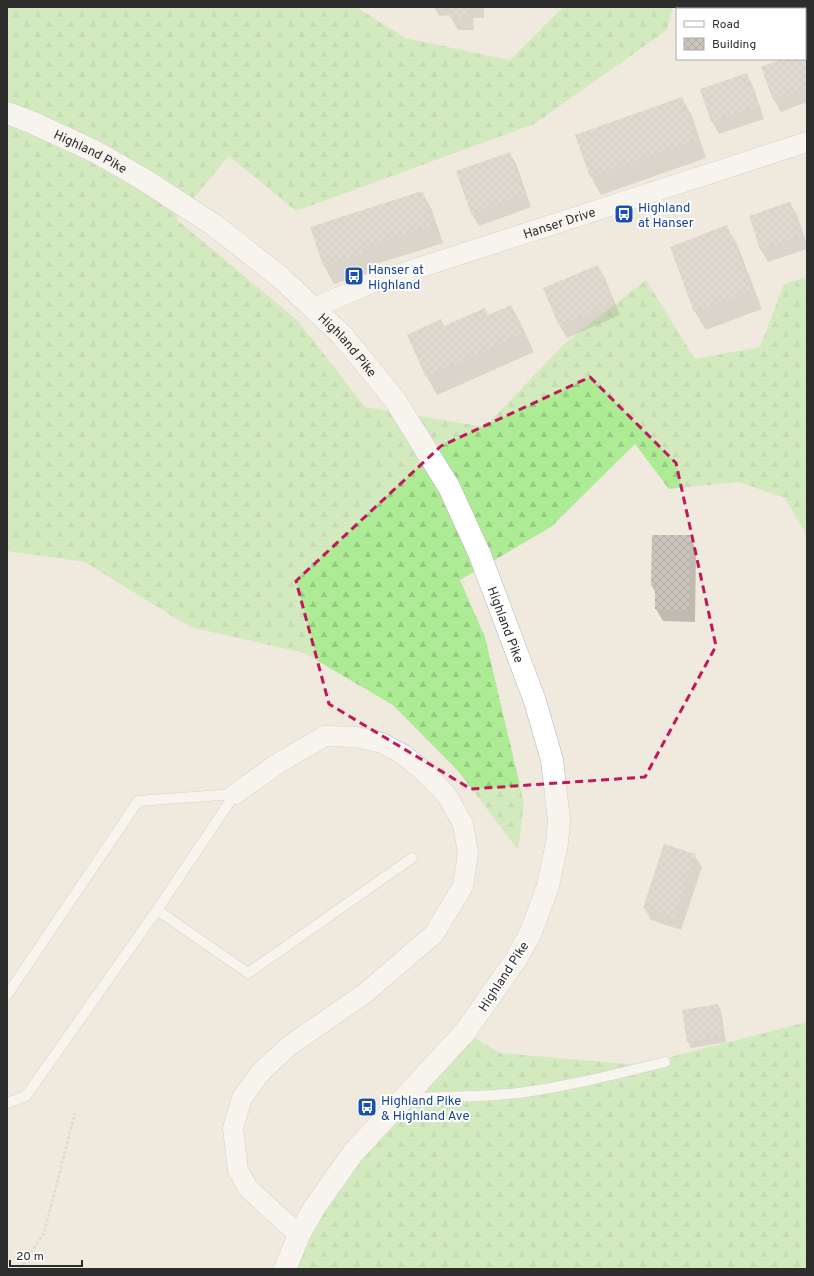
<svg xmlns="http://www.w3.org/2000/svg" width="814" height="1276" font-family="Overpass,sans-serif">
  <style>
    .forest { fill: url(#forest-firs) }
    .shadow { fill: #0003 }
    .building { fill: url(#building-cross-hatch) }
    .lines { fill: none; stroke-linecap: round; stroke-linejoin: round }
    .lane-casing { stroke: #b2b3c2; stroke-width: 11 }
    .street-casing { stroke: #b2b3c2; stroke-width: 21 }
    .secondary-casing { stroke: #b2b3c2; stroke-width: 23 }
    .path { stroke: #c8c8c8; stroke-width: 2.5; stroke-dasharray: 3 2; stroke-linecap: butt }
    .lane { stroke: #fff; stroke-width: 10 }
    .street { stroke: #fff; stroke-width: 20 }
    .secondary { stroke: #fff; stroke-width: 22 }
    .marked { fill: none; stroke: #c2185b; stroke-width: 3; stroke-dasharray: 8 5; stroke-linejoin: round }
    .labels { text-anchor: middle; stroke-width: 4; stroke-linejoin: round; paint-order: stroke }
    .street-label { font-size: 13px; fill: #2d2d2d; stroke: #fff }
    .transit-label { font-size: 13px; fill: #164399; stroke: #fff; text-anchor: start }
  </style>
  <defs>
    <pattern id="forest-firs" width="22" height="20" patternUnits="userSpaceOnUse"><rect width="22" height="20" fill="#adeb95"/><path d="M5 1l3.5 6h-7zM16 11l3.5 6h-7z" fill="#95ca81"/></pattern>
    <pattern id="building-cross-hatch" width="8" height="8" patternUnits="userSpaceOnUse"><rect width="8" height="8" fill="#cbc6bd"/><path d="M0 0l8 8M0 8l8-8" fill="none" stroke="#afaaa3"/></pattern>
  </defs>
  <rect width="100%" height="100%" fill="#f0e9de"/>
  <path class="forest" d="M7 7H356L405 38 510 60 563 7H673L667 30 534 124 296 211 229 156 176 219 298 321 365 407 485 427 563 345 646 280 695 359 760 347 784 284 807 277V536L785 498 739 482 669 489 635 444 551 527 460 580 485 637 524 803 518 850 459 772 393 705 304 653 190 627 85 562 7 551Z
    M807 1022V1269H285L299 1235 465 1032 500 1053 639 1065Z"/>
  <path class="shadow" d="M434 7H484V18H473L474 30H458L451 18V15L439 16Z
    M805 52 807 54V102L781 112 774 100 762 67 785 59H805Z
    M746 74 753 86 764 119 719 134 712 122Z
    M682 98 692 116 706 158 601 195 591 177 576 135Z
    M510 153 517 166 531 207 479 226 472 214Z
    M422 192 432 210 443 243 370 266 373 272 334 284 324 266 312 228Z
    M790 203 797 215 807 244V249L768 262 761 250 750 217Z
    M726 226 737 244 762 309 706 330 695 312 671 248Z
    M597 266 605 278 620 315 567 338 560 326 545 289Z
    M511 306 521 324 534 352 437 395 427 377 408 335 488 316Z
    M653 536H689L696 549 695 622 663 621 656 609V593L652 586Z
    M694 855 702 867 681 930 651 920 644 907Z
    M718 1005 721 1011 726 1042 691 1048 688 1042 683 1011Z"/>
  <path class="building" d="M450 7H467V17L450 18Z
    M805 48 807 53V88L773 100 761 67 782 59H805Z
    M747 73 758 106 711 122 700 89Z
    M682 97 697 140 590 177 575 135Z
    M510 152 525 195 471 214 456 171Z
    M422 191 433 225 360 248 363 253 323 266 310 227Z
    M790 202 802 236 760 250 749 216Z
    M727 225 752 290 694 312 670 247Z
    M598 265 614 303 559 326 543 288Z
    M511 305 524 333 426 377 407 335 441 319 444 326 485 308 488 315Z
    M652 535H690L689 609H655V586H651Z
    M664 844 695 854 674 918 643 908Z
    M718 1004 723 1036 687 1042 682 1010Z"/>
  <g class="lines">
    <g class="lane-casing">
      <path id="lane" d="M157 910 248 973 412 858
        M7 995 138 801 235 794
        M406 1098C444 1097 482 1097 519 1093 569 1086 617 1074 665 1062
        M7 1103 26 1096 157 910 235 794"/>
    </g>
    <g class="street-casing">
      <g id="street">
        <path id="s1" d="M314 308 369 284 807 142"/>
        <path d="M235 794 277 764 325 736 356 737 382 743 404 755 428 775 448 797 463 824 468 853 463 886 434 934 364 994 289 1046 261 1072 242 1098 233 1128 238 1170 248 1188 299 1235"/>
      </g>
    </g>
    <g class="secondary-casing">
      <g id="secondary">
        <path id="s2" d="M7 113 31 122 94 151 143 179 214 225 280 277 342 335 395 400 449 487 480 555 535 701 552 760 559 820 557 843 548 886 531 932 517 958 465 1032 353 1153 314 1208 299 1235 285 1269"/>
      </g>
    </g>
    <path class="path" d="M20 1269 44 1233 75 1113"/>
    <use href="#lane" class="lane"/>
    <use href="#street" class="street"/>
    <use href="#secondary" class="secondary"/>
  </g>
  <path d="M0 0H814V1276H0ZM590 377 676 463 716 646 645 777 471 789 329 704 296 581 441 446Z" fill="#f0e9de" fill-opacity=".55" fill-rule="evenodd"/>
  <path class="marked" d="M590 377 676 463 716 646 645 777 471 789 329 704 296 581 441 446Z"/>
  <defs>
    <g id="bus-square" transform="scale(1)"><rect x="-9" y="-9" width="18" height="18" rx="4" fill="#1a4fb4" stroke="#fff"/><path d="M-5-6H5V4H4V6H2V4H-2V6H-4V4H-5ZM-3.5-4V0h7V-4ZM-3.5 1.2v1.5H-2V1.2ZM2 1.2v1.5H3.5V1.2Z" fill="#fff"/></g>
  </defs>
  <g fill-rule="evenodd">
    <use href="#bus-square" x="624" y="214"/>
    <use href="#bus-square" x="354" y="276"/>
    <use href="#bus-square" x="367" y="1107"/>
  </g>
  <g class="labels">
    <g class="street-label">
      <text dy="5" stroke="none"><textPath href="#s2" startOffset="92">Highland Pike</textPath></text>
      <text dy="5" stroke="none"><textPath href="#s1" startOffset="260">Hanser Drive</textPath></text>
      <text dy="5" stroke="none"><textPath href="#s2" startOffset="416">Highland Pike</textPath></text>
      <text dy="5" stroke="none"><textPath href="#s2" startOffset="740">Highland Pike</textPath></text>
      <text transform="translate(503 976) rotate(-57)" y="5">Highland Pike</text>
    </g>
    <g class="transit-label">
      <text x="638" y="212">Highland<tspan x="638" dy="15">at Hanser</tspan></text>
      <text x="368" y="274">Hanser at<tspan x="368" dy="15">Highland</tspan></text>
      <text x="381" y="1105">Highland Pike<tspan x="381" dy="15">&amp; Highland Ave</tspan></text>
    </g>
  </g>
  <rect width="814" height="1276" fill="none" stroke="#2d2d2d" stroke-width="16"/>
  <rect x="676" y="8" width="130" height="52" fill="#ffffff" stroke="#ababab"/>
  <rect x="684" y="21" width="20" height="6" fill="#ffffff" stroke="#ababab"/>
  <text x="712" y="28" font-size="12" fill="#2d2d2d">Road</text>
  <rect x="684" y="38" width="20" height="12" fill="url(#building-cross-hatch)" stroke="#ababab"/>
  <text x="712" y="48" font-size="12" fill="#2d2d2d">Building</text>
  <path d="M10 1260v6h72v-6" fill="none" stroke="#2d2d2d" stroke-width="2"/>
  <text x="16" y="1260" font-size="12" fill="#2d2d2d" stroke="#ffffff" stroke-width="3" paint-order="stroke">20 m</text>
</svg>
